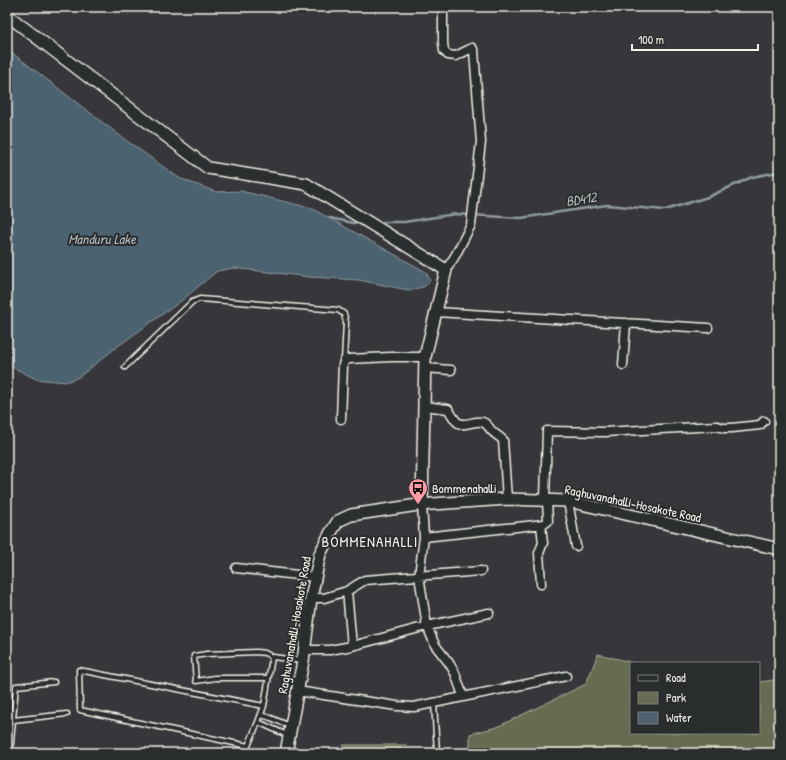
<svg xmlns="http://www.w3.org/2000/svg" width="786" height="760" font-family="'Patrick Hand',sans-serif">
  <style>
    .green { fill: #656c51; stroke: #acae9c }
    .water { fill: #4c6270; stroke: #8f9ba0 }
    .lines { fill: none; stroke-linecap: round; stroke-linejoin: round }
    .stream { stroke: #8f9ba0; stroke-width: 2.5 }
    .lane-casing { stroke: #f4f1e8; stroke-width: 7 }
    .street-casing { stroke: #f4f1e8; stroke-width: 11 }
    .secondary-casing { stroke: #f4f1e8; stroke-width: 14 }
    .lane { stroke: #2a2d2e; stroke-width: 4 }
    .street { stroke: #2a2d2e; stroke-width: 8 }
    .secondary { stroke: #2a2d2e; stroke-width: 11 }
    .labels { text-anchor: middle; stroke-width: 4; stroke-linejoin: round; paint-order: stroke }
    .poi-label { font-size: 13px; fill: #f4f1e8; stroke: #2a2d2e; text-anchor: start }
    .street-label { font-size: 13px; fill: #f4f1e8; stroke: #2a2d2e }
    .water-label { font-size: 14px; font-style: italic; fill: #b1b8b8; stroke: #2a2d2e }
    .quarter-label { font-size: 15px; letter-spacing: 1px; fill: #f4f1e8; stroke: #2a2d2e }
  </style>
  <rect width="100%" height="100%" fill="#37373b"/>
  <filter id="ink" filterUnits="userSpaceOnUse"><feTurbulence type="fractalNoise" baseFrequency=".025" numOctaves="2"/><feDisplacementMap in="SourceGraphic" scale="8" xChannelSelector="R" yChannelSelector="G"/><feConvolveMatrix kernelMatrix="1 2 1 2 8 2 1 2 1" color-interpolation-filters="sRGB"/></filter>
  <g filter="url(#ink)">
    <path class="green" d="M598 654 634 663H631V733H759V682L774 680 779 681V753H470V734L497 727 586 684Z
      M343 745H406L404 753H343Z"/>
    <path class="water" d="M7 49 123 138 179 178 216 192 241 191 311 208 426 272 430 281 424 287 408 290 359 280 310 277 234 268 217 271 181 301 118 346 79 377 66 382 36 379 10 366 7 365Z"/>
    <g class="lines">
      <path class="stream" d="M330 218 353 223H361
        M381 222H404L455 214 521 218 607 205 665 210 708 197 752 177 773 173 779 171"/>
      <g class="lane-casing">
        <path id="lane" d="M125 367 192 302 200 299 338 310 344 314 346 322 344 361
          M268 678H215L196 681 194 656 207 654 256 652 265 653 272 657
          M434 703 437 752
          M264 706 79 670 80 710 248 746 258 722 289 736
          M261 715 271 718 290 726
          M13 720 67 714
          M258 722 264 706 272 657H273L302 661
          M10 753 16 686 54 682
          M423 753 437 752 448 753"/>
      </g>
      <g class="street-casing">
        <path id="street" d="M443 7V43L444 51 448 55 456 56 472 48 474 51 481 142 471 225 455 256 446 270
          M436 312 708 328
          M623 365 626 323
          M425 368 451 370
          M424 406 448 409C451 413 453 418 457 422 464 428 474 420 482 422 488 423 489 429 493 432 496 435 500 437 503 440L507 499
          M341 419 343 365 344 361 349 359 391 357H425
          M545 500 547 431 604 432 717 426 724 428H732L760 425 764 421
          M568 501 576 546
          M422 505 424 537 419 576 427 626 435 645 449 663 455 673 463 696
          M541 525 543 543 539 553 541 584
          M424 537 544 524 548 521 547 500
          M236 568 315 577
          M347 591 352 646
          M311 598H324L347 591 365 580 481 571
          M304 650H330L352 646 427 626 489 613
          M297 691 397 706 414 707 566 676"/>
      </g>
      <g class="secondary-casing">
        <path id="secondary" d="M7 15 208 168 306 184 446 270 425 357 424 406 422 505
          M286 753 303 661 311 598 320 554 331 532 338 521 351 515 418 505 507 499 568 501 779 549"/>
      </g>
      <use href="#lane" class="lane"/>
      <use href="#street" class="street"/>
      <use href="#secondary" class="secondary"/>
    </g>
  </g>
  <defs>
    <g id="bus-pin" transform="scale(1)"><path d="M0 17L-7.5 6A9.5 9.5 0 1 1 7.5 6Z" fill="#ff9aa2" stroke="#2a2d2e"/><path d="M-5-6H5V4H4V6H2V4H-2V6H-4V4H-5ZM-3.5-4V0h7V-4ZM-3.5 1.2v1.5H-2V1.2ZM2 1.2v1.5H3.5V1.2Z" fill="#111"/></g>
  </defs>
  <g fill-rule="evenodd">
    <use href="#bus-pin" x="418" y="488"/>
  </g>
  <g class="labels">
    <g class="poi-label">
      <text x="432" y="493">Bommenahalli</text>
    </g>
    <g class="street-label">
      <text transform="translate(633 503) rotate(12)" y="5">Raghuvanahalli-Hosakote Road</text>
      <text transform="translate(294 625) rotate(-80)" y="5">Raghuvanahalli-Hosakote Road</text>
    </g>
    <g class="water-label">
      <text transform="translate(581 199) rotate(-9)" y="5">BD412</text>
      <text x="102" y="244">Manduru Lake</text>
    </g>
    <g class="quarter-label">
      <text x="370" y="547">BOMMENAHALLI</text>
    </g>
  </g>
  <rect width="786" height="760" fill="none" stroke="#2a2d2e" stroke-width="24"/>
  <rect x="12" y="12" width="762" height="736" fill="none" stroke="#f4f1e8" stroke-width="1.5" filter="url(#ink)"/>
  <rect x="630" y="662" width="130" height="72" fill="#2a2d2e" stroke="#7b7b78"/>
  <rect x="638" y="675" width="20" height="6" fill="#2a2d2e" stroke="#7b7b78"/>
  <text x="666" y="682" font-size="12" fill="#f4f1e8">Road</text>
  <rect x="638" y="692" width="20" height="12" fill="#656c51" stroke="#7b7b78"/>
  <text x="666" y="702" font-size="12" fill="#f4f1e8">Park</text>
  <rect x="638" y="712" width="20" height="12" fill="#4c6270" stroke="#7b7b78"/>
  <text x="666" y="722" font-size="12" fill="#f4f1e8">Water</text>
  <path d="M632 44v6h126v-6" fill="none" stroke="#f4f1e8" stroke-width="2"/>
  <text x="638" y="44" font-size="12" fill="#f4f1e8" stroke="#2a2d2e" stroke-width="3" paint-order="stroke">100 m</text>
</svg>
